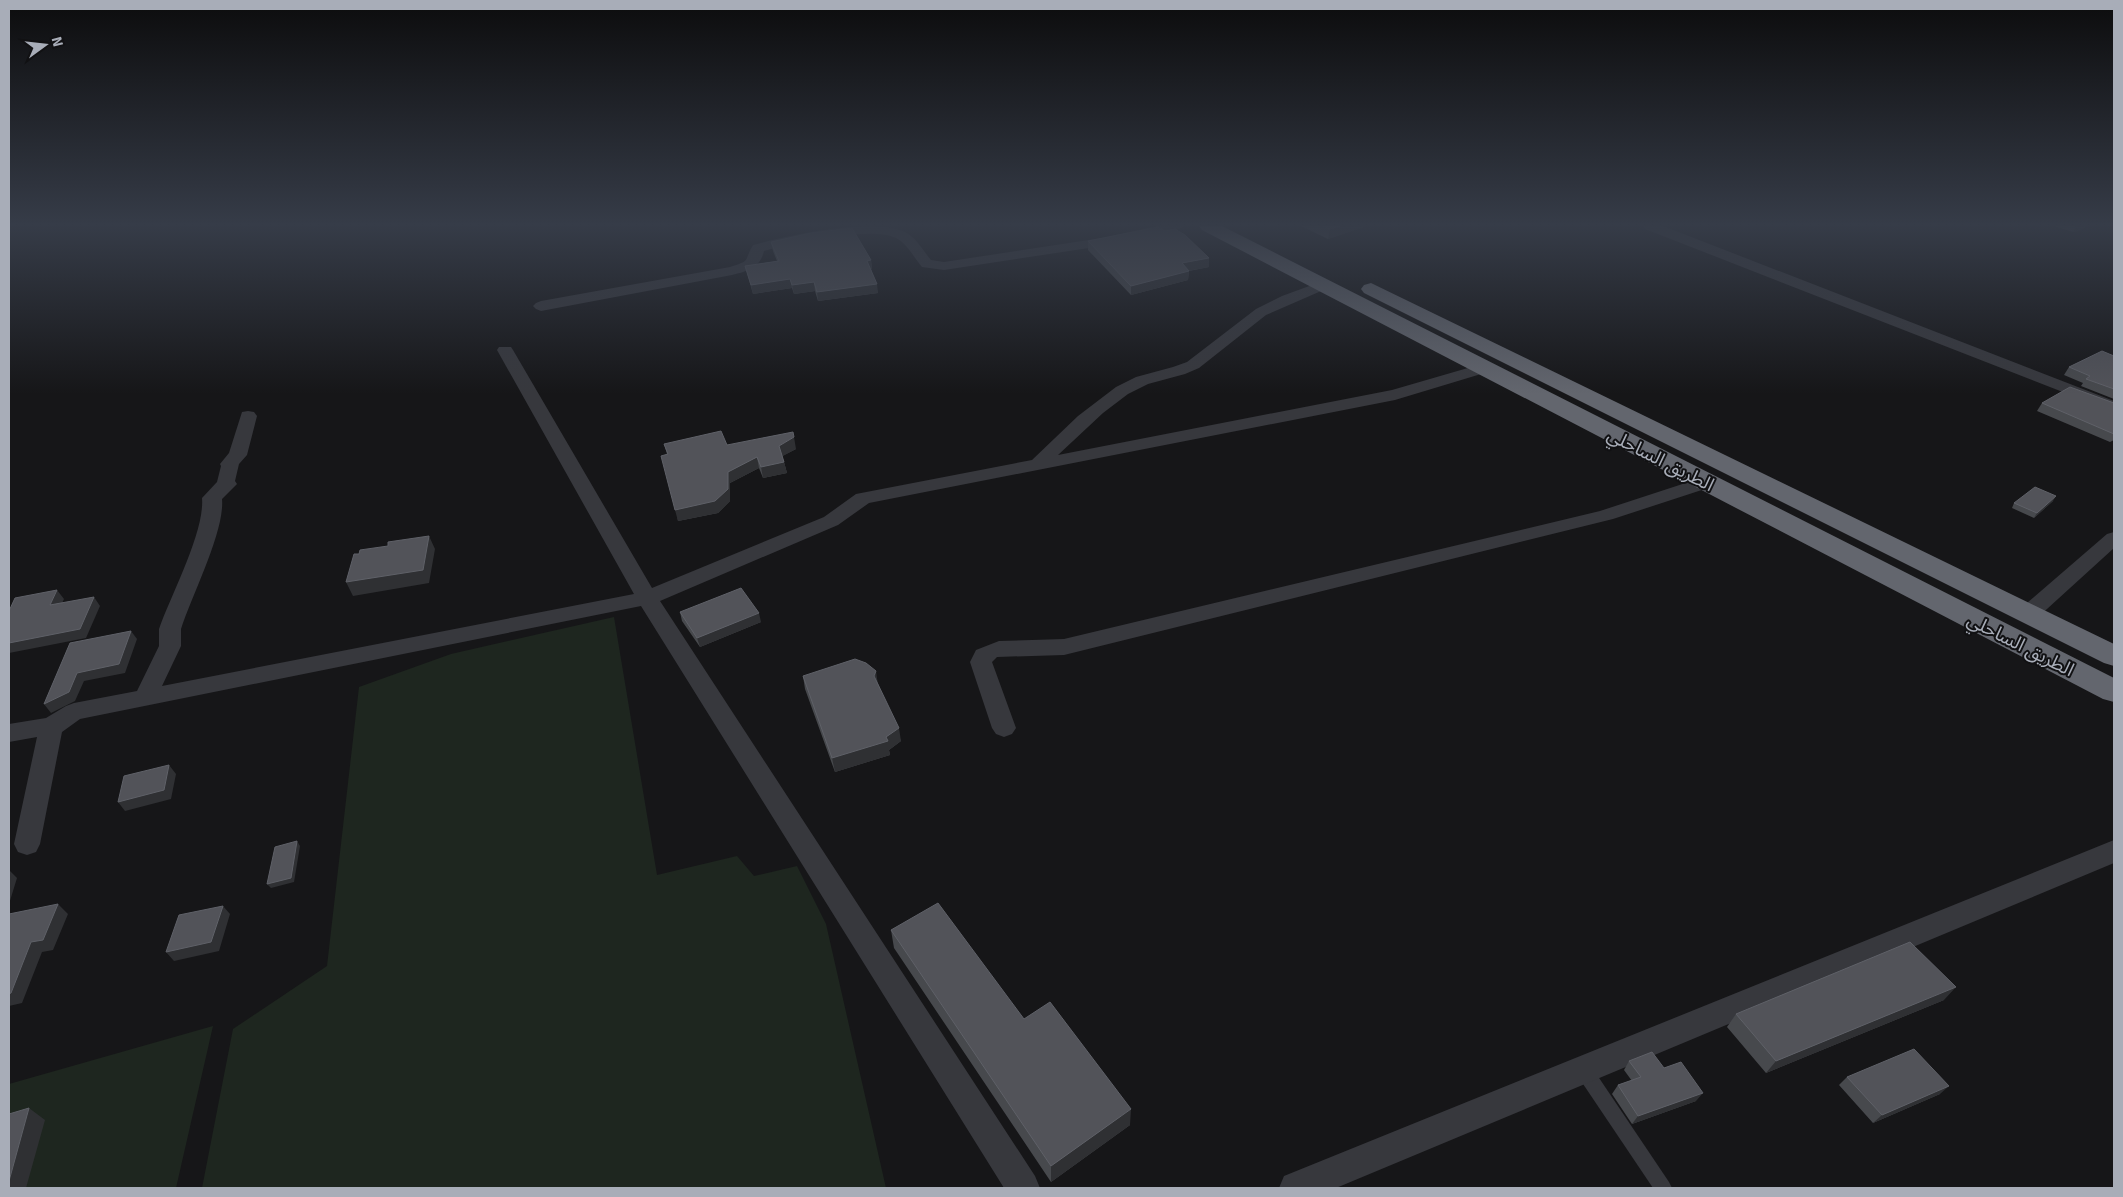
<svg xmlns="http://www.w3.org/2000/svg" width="2123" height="1197" font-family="Signika,'Noto Sans Arabic',sans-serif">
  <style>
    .green { fill: #1e261f }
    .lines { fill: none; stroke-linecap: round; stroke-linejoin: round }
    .lane { fill: #37383d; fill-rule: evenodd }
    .street { fill: #37383d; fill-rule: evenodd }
    .highway { fill: #63666e; fill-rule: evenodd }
    .wall { fill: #47494d }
    .shaded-wall { fill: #2f3033 }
    .building { fill: #525359; stroke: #5f6168 }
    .labels { text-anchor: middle; stroke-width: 4; stroke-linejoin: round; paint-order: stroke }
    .street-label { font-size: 19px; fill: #a8adb8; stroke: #111113 }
  </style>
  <rect width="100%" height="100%" fill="#161618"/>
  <path class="green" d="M614 617 657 875 737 856 754 876 797 866 826 924 886 1188H202L233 1029 327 966 359 687 451 654Z
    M213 1026 176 1188H9V1084Z"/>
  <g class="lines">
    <path class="lane" d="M1583 1061 1589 1063 1669 1182 1672 1188H1653L1577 1075 1575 1069 1577 1063Z"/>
    <path class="street" d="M1157 226H1184L1177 230 1102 246 944 270 922 267C914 258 907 243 896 238 871 226 792 243 764 251 760 268 748 271 732 275L541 311 536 309 533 306 536 303 541 301 730 267C752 260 743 262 753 245 790 235 870 217 905 232 916 237 924 252 931 260L944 262 1102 238Z
      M1643 226H1663L2114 401V412L1645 229Z
      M1323 281 1328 282 1330 285 1328 288 1266 315 1199 368 1185 374 1148 384 1128 394 1103 413 1058 455 1392 390 1485 363 1491 365 1493 368 1491 371 1395 400 869 503 838 525 660 601 1035 1176 1040 1188H1004L641 606 80 719 62 732 40 844 36 852 27 855 18 852 14 844 37 737 9 742V724L46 718 66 706 74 703 137 691 159 646V629C171 595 205 531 202 498L217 482 221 466 220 464 229 453 242 412 248 411 254 412 257 416 247 455 239 464 235 481 237 484 222 499C225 531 192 595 181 629V646L162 686 634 594 497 350 499 347H511L513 350 652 588 824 517 856 494 1032 460 1078 416 1116 387 1136 377 1173 367 1187 362 1256 309 1282 296Z
      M1707 476 1714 478 1716 482 1714 486 1613 519 1064 655 997 657 992 662 1016 728 1012 734 1004 737 996 734 992 728 970 662 976 650 999 641 1064 639 1600 511Z
      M2114 532V548L2036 619 2028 621 2020 619 2017 614 2020 609 2107 534Z
      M2114 840V863L1336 1188H1279L1284 1176Z"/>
    <path class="highway" d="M1199 226H1222L2114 678V702L2103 699 1202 230Z
      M1371 283 2114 644V666L2104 663 1364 293 1361 289 1364 285Z"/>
  </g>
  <path class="wall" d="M1301 226H1366L1328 239Z
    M2054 226H2087L2078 231 2073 232Z
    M1088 241 1209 258V267L1189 271 1188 280 1131 295 1088 250Z
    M771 242 871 260 872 269H871L878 293 818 301 815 291 794 294 792 288 753 294 745 266 777 261 773 251Z
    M2114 356V399L2081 386 2083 383 2064 375 2069 367Z
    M2042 403H2114V440L2110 442 2037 411Z
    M664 444 727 445 796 449 782 456 784 462 787 473 763 478 759 468 730 483V501L718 513 678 521 667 454Z
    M2053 501 2034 518 2012 508 2014 503Z
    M680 612 761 622 700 647 682 621Z
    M803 676 878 684 901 741 889 750 890 755 835 772 805 689Z
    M891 930 1024 1019 1130 1125 1051 1182 894 948Z
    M1944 1000 1766 1073 1727 1027 1736 1014Z
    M1629 1061 1664 1068 1696 1101 1632 1124 1612 1094 1618 1085 1632 1081 1624 1070Z
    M1847 1077 1940 1094 1873 1123 1839 1085Z"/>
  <path class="shaded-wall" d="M1340 226H1366L1328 239 1330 229Z
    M2076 226H2087L2078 231 2073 232Z
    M1209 258V267L1182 272V263Z
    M871 260 872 269H868L867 261Z
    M1189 271 1188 280 1131 295V286Z
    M790 279 792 288 753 294 751 285Z
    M814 282 815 291 794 294 792 285Z
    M877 284 878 293 818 301 817 292Z
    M794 437 796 449 781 457 779 446Z
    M757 457 759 468 730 483V501L718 513 678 521 675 510 728 472Z
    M784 462 787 473 763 478 761 467Z
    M2056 496 2053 501 2034 518 2037 513Z
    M429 536 435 549 429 583 353 596 346 582Z
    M57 590 64 599 57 614 50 605Z
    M94 597 100 606 86 638 9 653V643Z
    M759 613 761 622 700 647 697 638Z
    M131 631 137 639 125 673 84 681 75 701 51 713 44 704 77 673Z
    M876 671 878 685 874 676Z
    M899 728 901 741 889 750 890 755 835 772 832 758 886 737Z
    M169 765 176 774 171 799 125 811 118 802Z
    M297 841 300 846 294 882 271 888 267 884Z
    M9 870 17 878 9 904Z
    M58 904 68 914 53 950 42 952 22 1003 9 1006V994L31 942Z
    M223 906 230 914 219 951 174 961 166 952Z
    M1956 987 1944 1000 1766 1073 1776 1061Z
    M1949 1086 1940 1094 1873 1123 1882 1115Z
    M1703 1093 1696 1101 1632 1124 1638 1116Z
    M29 1108 45 1120 26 1188H9V1181Z
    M1131 1109 1130 1125 1051 1182V1166Z"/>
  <path class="building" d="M1323 226H1340L1330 229Z
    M1158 227 1165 231 1175 229 1185 235 1209 258 1182 263 1189 271 1131 286 1088 241Z
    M852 228 871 260 867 261 877 284 817 292 814 282 792 285 790 279 751 285 745 266 779 261 771 242 811 233Z
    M2102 351 2114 356V389L2086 379 2090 376 2069 367Z
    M2070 387 2114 403V434L2042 403Z
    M721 431 727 445 793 432 794 437 779 446 784 462 761 467 757 457 728 472V489L715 501 675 510 661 456 668 454 664 444Z
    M2035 487 2056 496 2037 513 2014 503Z
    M429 536 423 570 346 582 354 554H359L360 550 388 546V542Z
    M741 588 759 613 697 638 680 612Z
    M57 590 50 605 94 597 80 629 9 643V611L15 598Z
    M131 631 119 664 77 673 69 692 44 704 70 643Z
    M855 659 866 663 876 671 874 676 899 728 886 737 888 741 832 758 803 676Z
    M169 765 164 790 118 802 124 776Z
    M297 841 291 878 267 884 275 847Z
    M938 903 1024 1019 1050 1002 1131 1109 1051 1166 891 930Z
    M58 904 43 940 31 942 11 993 9 994V914Z
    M223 906 211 942 166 952 179 915Z
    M1910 942 1956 987 1776 1061 1736 1014Z
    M1914 1049 1949 1086 1882 1115 1847 1077Z
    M1652 1052 1664 1068 1681 1062 1703 1093 1638 1116 1618 1085 1641 1077 1629 1061Z
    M29 1108 9 1181V1114Z"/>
  <linearGradient id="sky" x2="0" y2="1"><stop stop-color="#0c0c0d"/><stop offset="0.57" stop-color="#363c48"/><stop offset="1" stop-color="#363c48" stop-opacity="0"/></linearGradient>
  <rect width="2123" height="394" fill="url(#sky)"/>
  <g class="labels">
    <g class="street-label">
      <text transform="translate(1661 459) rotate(27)" y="7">الطريق الساحلي</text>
      <text transform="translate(2021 644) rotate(27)" y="7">الطريق الساحلي</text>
    </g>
  </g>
  <rect width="2123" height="1197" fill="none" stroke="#a8adb8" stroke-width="20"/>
  <g transform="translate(45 45) rotate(75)" stroke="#111113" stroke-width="4" paint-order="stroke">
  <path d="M0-4L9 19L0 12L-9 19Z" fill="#a8adb8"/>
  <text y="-8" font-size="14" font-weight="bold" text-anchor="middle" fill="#a8adb8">N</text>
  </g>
</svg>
